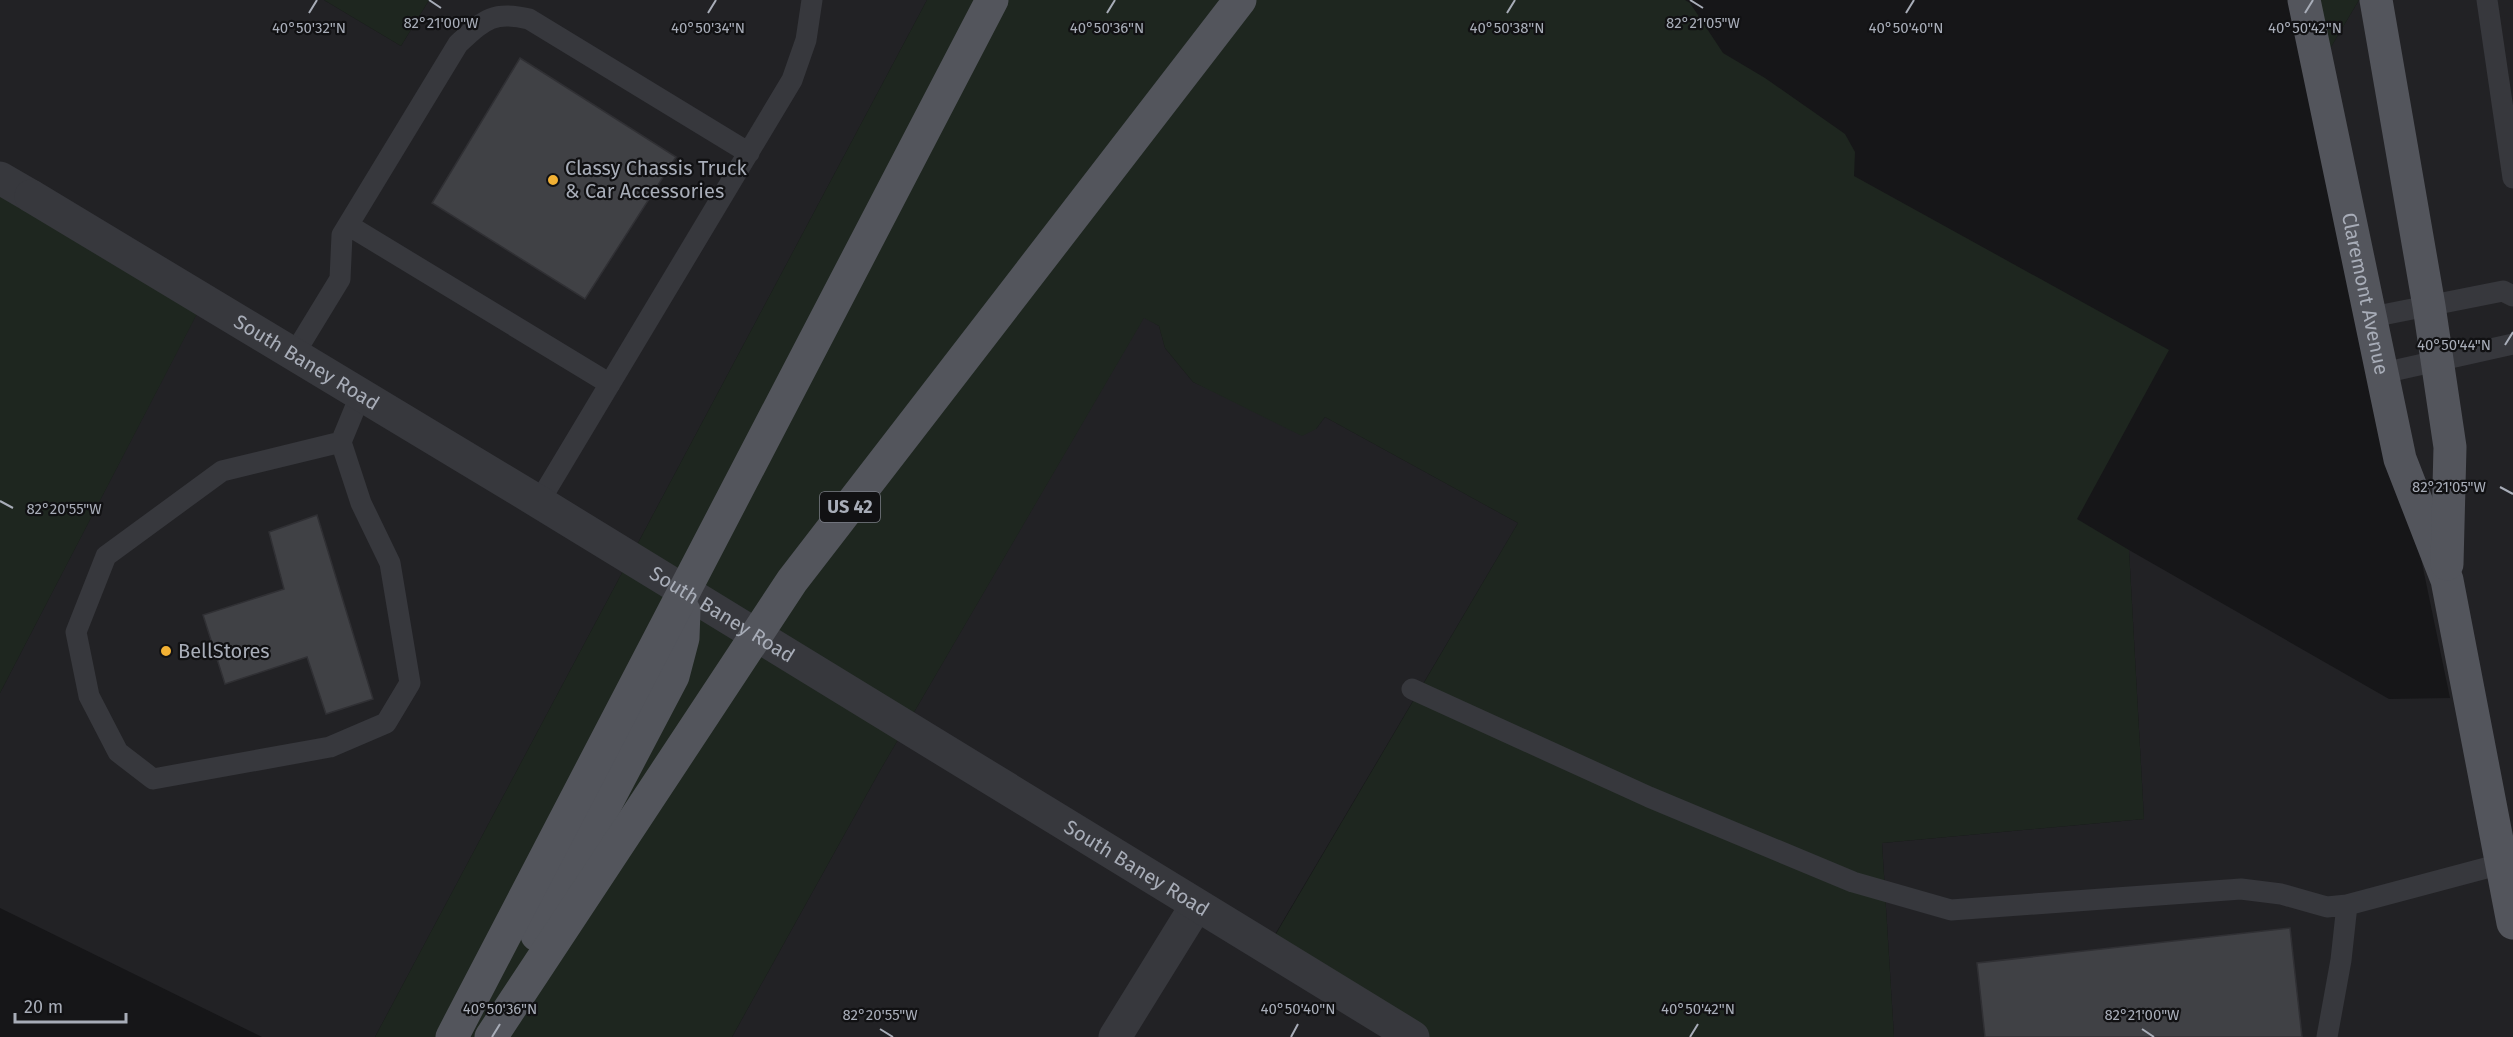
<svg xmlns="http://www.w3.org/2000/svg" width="2513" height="1037" font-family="'Fira Sans',sans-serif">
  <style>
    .built { fill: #222225 }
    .green { fill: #1e261f }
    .building { fill: #404145; stroke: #303034; stroke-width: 1.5 }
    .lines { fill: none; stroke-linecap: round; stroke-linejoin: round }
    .service { stroke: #37383d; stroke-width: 21 }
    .minor { stroke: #37383d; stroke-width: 33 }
    .tertiary { stroke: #37383d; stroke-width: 33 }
    .primary { stroke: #53555c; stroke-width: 33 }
    .ticks { fill: none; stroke: #a8adb8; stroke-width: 2 }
    .poi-dot { fill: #f2b134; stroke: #111113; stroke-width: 2 }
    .labels { text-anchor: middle; stroke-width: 4.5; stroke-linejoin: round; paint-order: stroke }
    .shield { fill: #111113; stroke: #7b7e86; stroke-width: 1.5 }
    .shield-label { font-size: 18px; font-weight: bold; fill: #a8adb8 }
    .poi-label { font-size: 20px; fill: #a8adb8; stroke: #111113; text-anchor: start }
    .street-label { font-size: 20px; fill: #a8adb8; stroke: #111113 }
    .ticks-label { font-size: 15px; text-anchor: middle; fill: #a8adb8; stroke: #111113; stroke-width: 4.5; stroke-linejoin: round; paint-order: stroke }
  </style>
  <rect width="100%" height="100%" fill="#161618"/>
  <path class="built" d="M0 0H324L401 46 429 0H927L375 1037H262L0 908V693L209 290 0 162Z
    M2359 0H2513V1037H1894L1882 843 2144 819 2129 550 2389 699 2450 698 2319 67Z
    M1144 317 1159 326 1165 348 1193 382 1238 402 1316 429 1325 417 1518 523 1270 943 1429 1037H732L878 774Z"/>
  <path class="green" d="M324 0H429L401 46Z
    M927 0H1685L1690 3 1723 53 1765 78 1845 134 1855 152 1854 176 2169 350 2077 519 2129 550 2144 819 1882 843 1894 1037H1429L1270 944 1518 523 1325 417 1316 429 1302 436 1193 382 1165 348 1159 326 1144 318 878 774 732 1037H375Z
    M2309 0H2359L2319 67Z
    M0 192 198 312 0 693Z"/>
  <path class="building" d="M520 58 676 157 585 299 432 203Z
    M317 515 373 699 326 714 307 657 225 684 203 615 284 589 269 532Z
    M2290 928 2302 1037H1985L1977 963Z"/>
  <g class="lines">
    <path class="service" d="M2487 0 2513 178
      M348 225 610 384
      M2372 317 2503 291 2513 296
      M293 356 340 279 342 235 458 44C484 20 493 10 529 19L749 153
      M2383 373 2513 344
      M341 442 222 471 106 556 76 632 89 696 118 752 153 779 330 747 386 723 410 683 390 563 361 503 341 442 360 396
      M539 502 792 80 806 40 812 0
      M1412 689 1649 797 1853 882 1951 910 2241 889 2281 894 2327 907 2347 905 2501 864
      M2327 1037 2341 960 2347 905"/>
    <path class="minor" d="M0 178 31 196
      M1115 1037 1196 906"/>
    <path class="tertiary" id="s1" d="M31 196 539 502 1413 1037"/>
    <g class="primary">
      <path id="s2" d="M2304 0 2400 459 2447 580 2513 923"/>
      <path d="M2376 0 2429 306 2450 447 2447 564"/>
      <path d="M537 935 673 676 683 638 684 611"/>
      <path d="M452 1037 992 0"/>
      <path d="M491 1037 792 581 1240 0"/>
    </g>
  </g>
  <path class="ticks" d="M429 0 441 8M1690 0 1703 8M309 13 317 0M708 13 716 0M1107 13 1115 0M1507 13 1515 0M1906 13 1914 0M2305 13 2313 0M2505 345 2513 332M2500 487 2513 494M0 501 13 508M880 1029 893 1037M2142 1029 2154 1037M492 1037 500 1024M1291 1037 1298 1024M1690 1037 1698 1024"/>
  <g class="poi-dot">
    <circle cx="553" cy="180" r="6"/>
    <circle cx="166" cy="651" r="6"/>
  </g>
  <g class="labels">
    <rect class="shield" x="820" y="492" width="60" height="30" rx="4.5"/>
    <g class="shield-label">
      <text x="850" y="513">US 42</text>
    </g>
    <g class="poi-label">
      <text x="565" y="175">Classy Chassis Truck<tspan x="565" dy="23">&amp; Car Accessories</tspan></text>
      <text x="178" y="658">BellStores</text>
    </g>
    <g class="street-label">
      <text dy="7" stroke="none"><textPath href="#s2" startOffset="300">Claremont Avenue</textPath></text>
      <text dy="7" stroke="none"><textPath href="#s1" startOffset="322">South Baney Road</textPath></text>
      <text dy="7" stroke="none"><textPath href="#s1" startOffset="808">South Baney Road</textPath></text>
      <text dy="7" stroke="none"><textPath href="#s1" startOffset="1294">South Baney Road</textPath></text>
    </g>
  </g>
  <g class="ticks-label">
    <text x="441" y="28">82°21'00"W</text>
    <text x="1703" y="28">82°21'05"W</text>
    <text x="309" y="33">40°50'32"N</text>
    <text x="708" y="33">40°50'34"N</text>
    <text x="1107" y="33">40°50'36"N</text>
    <text x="2305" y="33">40°50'42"N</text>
    <text x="1507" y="33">40°50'38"N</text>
    <text x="1906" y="33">40°50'40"N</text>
    <text x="2454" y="350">40°50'44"N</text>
    <text x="2449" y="492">82°21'05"W</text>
    <text x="64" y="514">82°20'55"W</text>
    <text x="500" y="1014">40°50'36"N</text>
    <text x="1298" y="1014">40°50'40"N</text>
    <text x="1698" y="1014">40°50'42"N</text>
    <text x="880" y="1020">82°20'55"W</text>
    <text x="2142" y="1020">82°21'00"W</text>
  </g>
  <path d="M15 1013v9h111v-9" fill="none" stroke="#a8adb8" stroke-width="3"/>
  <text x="24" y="1013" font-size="18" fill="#a8adb8" stroke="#111113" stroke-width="4.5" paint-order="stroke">20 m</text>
</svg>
